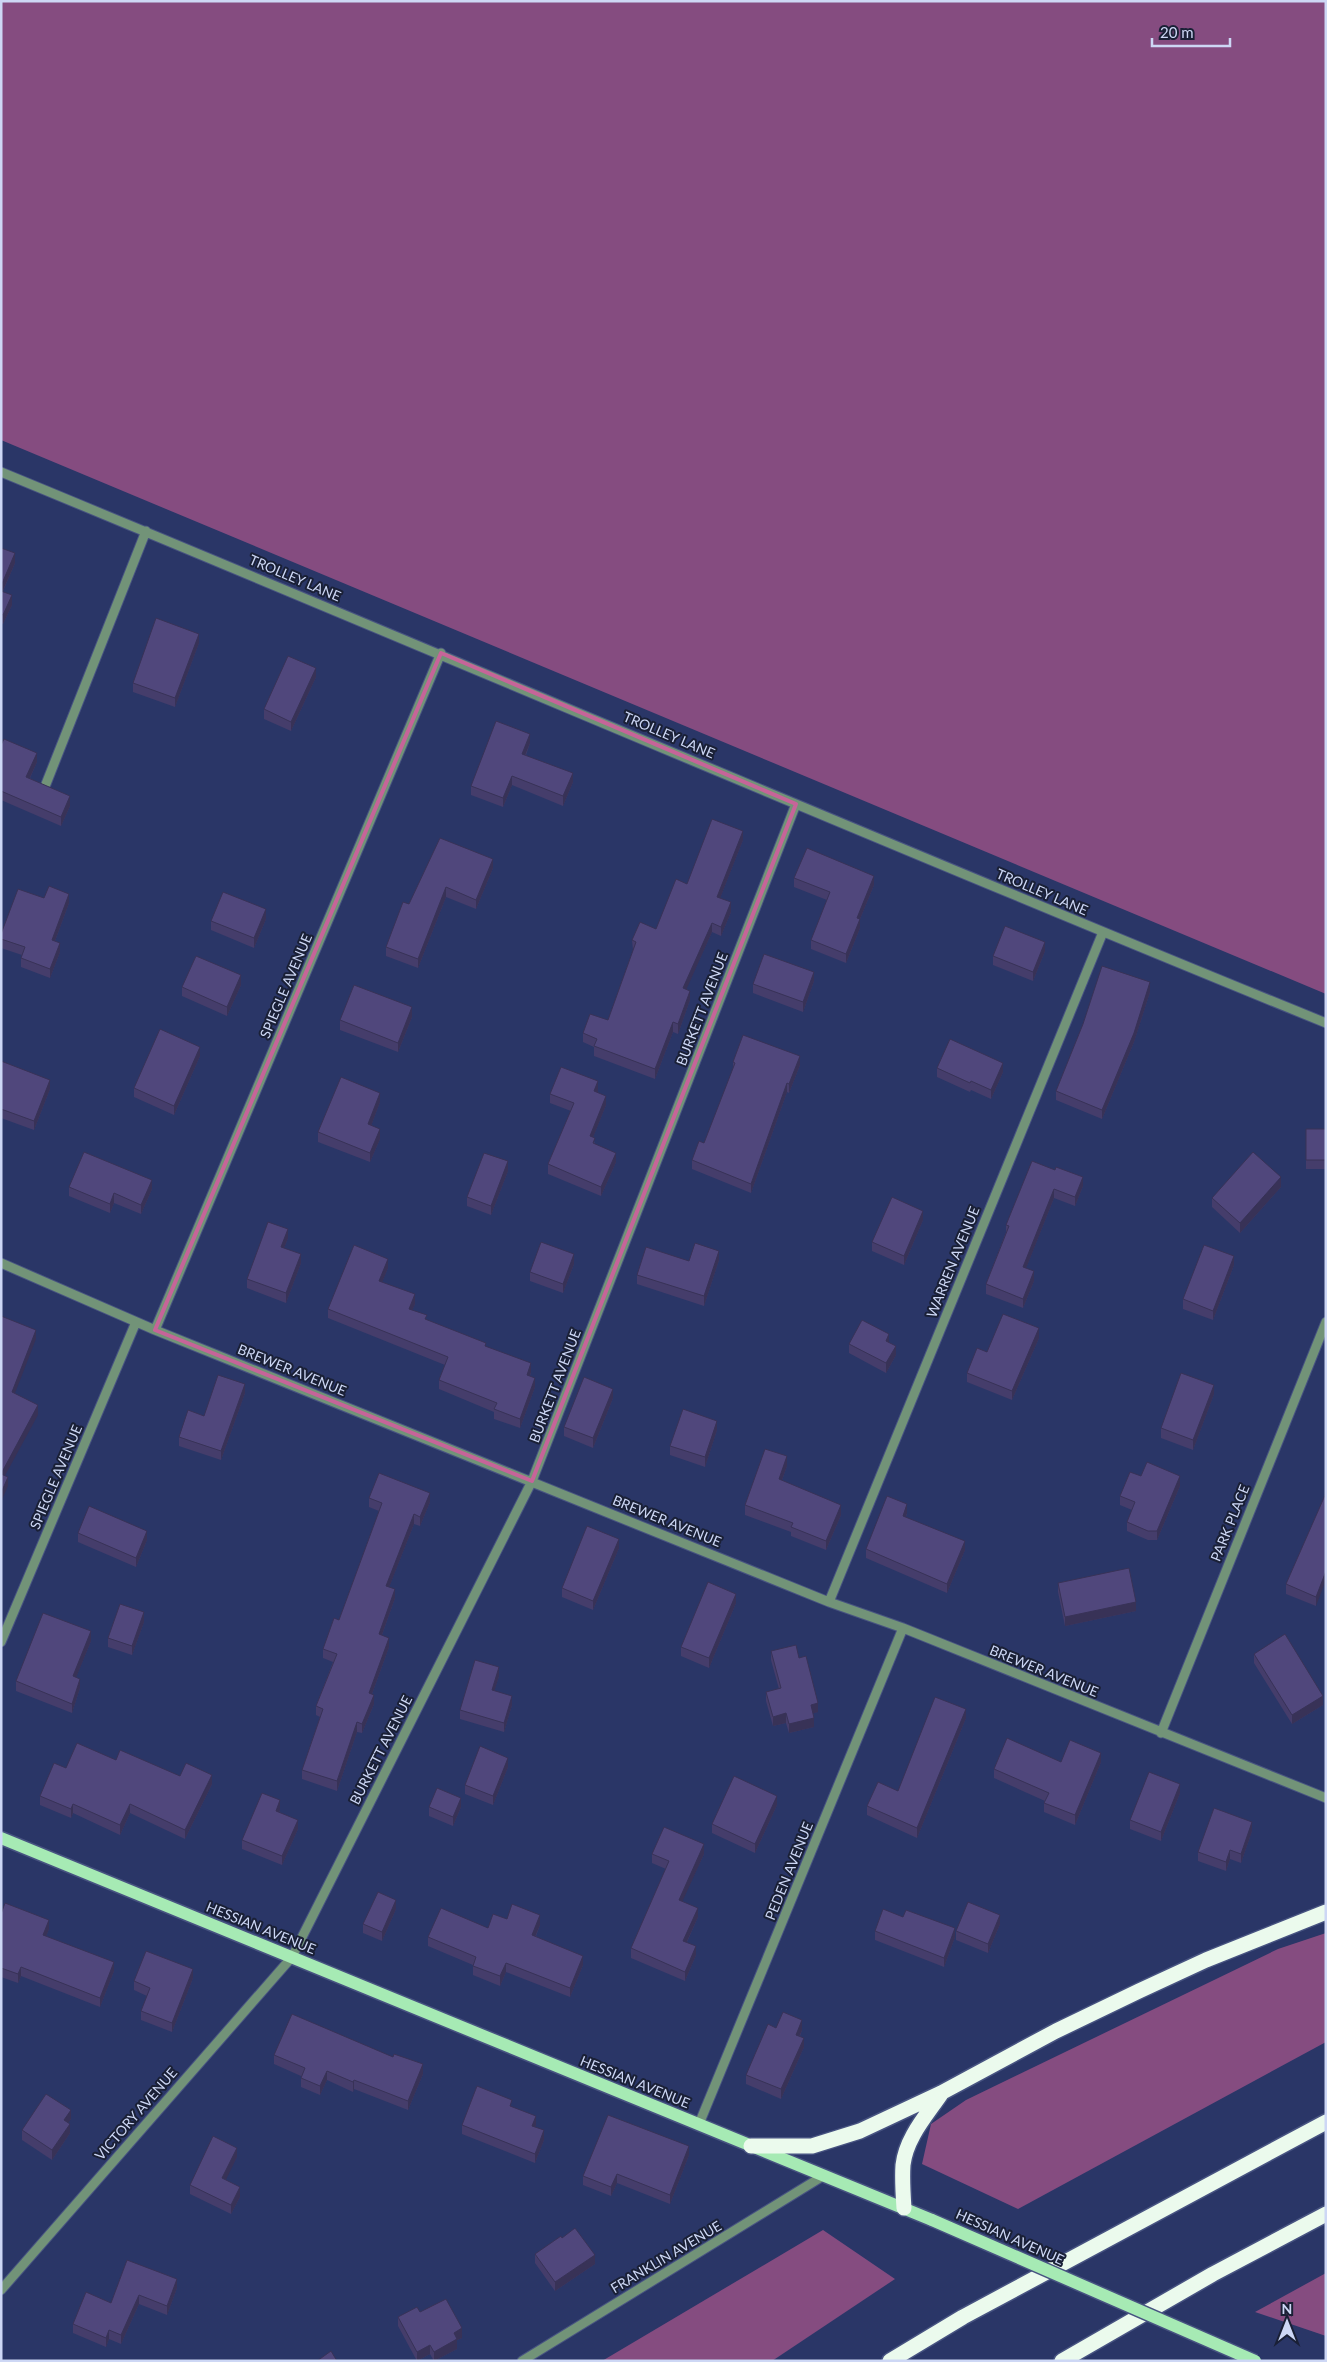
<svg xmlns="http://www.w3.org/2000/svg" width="1327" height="2362" font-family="Lato,sans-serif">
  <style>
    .green { fill: #854c80 }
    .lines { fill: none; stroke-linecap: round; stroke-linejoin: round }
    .minor-casing { stroke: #475381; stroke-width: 11 }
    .major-casing { stroke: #475381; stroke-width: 15 }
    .highway-casing { stroke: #475381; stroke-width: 18 }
    .minor { stroke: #729378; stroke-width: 9 }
    .major { stroke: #a6eab4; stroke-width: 12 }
    .highway { stroke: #ebfaed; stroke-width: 15 }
    .major-bridge-casing { stroke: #475381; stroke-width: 15; stroke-linecap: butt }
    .major-bridge { stroke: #a6eab4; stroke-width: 12 }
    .wall { fill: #453d6b }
    .shaded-wall { fill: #383257 }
    .building { fill: #50477c; stroke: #383257 }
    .marked { fill: none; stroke: #c66499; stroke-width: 4; stroke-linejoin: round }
    .labels { text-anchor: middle; stroke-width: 4; stroke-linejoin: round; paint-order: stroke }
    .street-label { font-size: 14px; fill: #cdd7f5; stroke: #1a2036 }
  </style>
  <rect width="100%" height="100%" fill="#2a3667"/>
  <path class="green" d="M1 1H1326V994L1 440Z
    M1326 1933V2042L1018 2209 922 2164 931 2124 966 2100 1278 1949Z
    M823 2230 895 2279 772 2361H602Z
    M1326 2273V2336L1255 2312Z"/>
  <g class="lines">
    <g class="minor-casing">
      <path id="minor" d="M1 472C443 654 882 843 1326 1023
        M46 784 146 531
        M1 1263 155 1330 829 1602 903 1628 1326 1798
        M155 1330 441 653
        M829 1602 1103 932
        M1 1642 136 1322
        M1161 1733 1326 1322
        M699 2124 903 1628
        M1 2290 292 1957 532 1481 796 804
        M522 2361 823 2176"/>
    </g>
    <g class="major-casing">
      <path id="major" d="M1 1838 932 2220"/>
    </g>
    <g class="highway-casing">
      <path id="highway" d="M751 2146H812L860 2131 941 2093 1056 2031 1139 1991 1206 1960 1326 1912
        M904 2208C903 2194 902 2179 903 2165 906 2138 926 2116 941 2094
        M890 2361 963 2317 1326 2122
        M1062 2361 1213 2274 1326 2214"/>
    </g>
    <use href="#minor" class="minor"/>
    <use href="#major" class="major"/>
    <use href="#highway" class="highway"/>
    <g class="major-bridge-casing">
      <path id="major-bridge" d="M932 2220 1255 2361"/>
    </g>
    <use href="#major-bridge" class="major-bridge"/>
  </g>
  <path class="wall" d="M1 548 15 563 3 591 12 605 3 624 1 623Z
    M199 643 175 707 133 692V683Z
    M316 677 291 731 264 719V709Z
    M530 743 526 755 573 782 563 806 512 785 503 807 471 795V786Z
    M1 745 37 762 30 778 70 806 61 826 1 800Z
    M440 838 493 868 476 909 446 897 418 968 386 956V947L409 904Z
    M743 840 720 898 731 912 721 936 712 932 686 989 690 1000 678 1034 673 1032 655 1079 594 1056V1047L583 1042V1033L608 1020 633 950 632 940 656 929 687 884Z
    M794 878 874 885 860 919V928L846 963 811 949V940L827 900 794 887Z
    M44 898 69 903 55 941 60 952 50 978 21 967V958L22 955 1 948V934Z
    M266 919 254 948 211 930V921Z
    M1045 951 1033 981 993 965V956Z
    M814 981 803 1012 753 993V984Z
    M241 985 227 1016 182 996V987Z
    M1150 992 1134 1042 1102 1119 1056 1100V1091L1083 1024Z
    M412 1017 398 1052 340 1030V1020Z
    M200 1056 174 1115 134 1097V1088Z
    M1 1061 50 1089 34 1130 1 1118Z
    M733 1062 800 1065 789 1093 787 1092 751 1193 692 1169V1160L704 1143 733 1070Z
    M937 1068 1003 1072 991 1099 971 1090 970 1092 937 1077Z
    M598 1091 597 1093 606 1105 593 1137 595 1144 616 1162 601 1196 548 1174V1164L571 1111 550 1103V1094Z
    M380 1102 371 1126 380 1139 370 1162 318 1142V1132Z
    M1306 1129H1326V1169H1306Z
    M1032 1161 1083 1186 1075 1206 1054 1198 1026 1268 1034 1281 1023 1308 986 1294V1284L1006 1232V1225Z
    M508 1171 491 1215 467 1206V1197Z
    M69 1187 152 1189 141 1214 114 1203 110 1213 69 1196Z
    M1281 1187 1240 1233 1212 1207V1198Z
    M923 1220 904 1265 872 1251V1242Z
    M288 1238 284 1248 301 1263 286 1303 247 1288V1279Z
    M719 1260 704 1306 637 1284V1275L689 1261Z
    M574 1264 563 1293 530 1281V1272Z
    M1234 1265 1213 1320 1183 1309V1299Z
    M388 1268 382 1282 415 1304 412 1310 427 1320 486 1347 531 1372 530 1376 535 1387 520 1428 494 1419V1412L439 1389V1380L445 1365 328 1318V1309Z
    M1039 1338 1012 1400 967 1382V1373L987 1352Z
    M889 1342 896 1355 886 1373 849 1353V1344Z
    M245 1393 221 1460 179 1446V1437L204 1416Z
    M1214 1394 1193 1450 1161 1438V1428Z
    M613 1398 593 1448 564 1436V1427Z
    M717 1430 705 1467 670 1455V1446Z
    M787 1466 782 1480 841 1515 826 1550 791 1536V1532L745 1515V1505Z
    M1141 1476 1180 1486 1157 1540H1148L1127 1531V1522L1132 1510 1120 1505V1496Z
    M1326 1493 1316 1606 1286 1594V1584Z
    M369 1498 430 1502 420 1526 414 1524 389 1587 395 1598 382 1635 389 1647 372 1694 374 1704 362 1733 357 1732 337 1791 302 1779V1770L320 1717 316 1715V1706L333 1662 323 1658V1649L339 1620 379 1511 369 1507Z
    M907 1513 906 1517 965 1550 947 1593 866 1558V1549Z
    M78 1533 147 1540 136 1567 78 1542Z
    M619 1548 593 1610 562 1597V1588Z
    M1058 1583 1136 1611 1065 1626 1058 1592Z
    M736 1603 709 1668 681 1656V1647Z
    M144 1622 132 1655 108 1647V1638Z
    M91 1641 76 1677 80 1688 72 1713 16 1691V1681Z
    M771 1651 799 1658 818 1712 813 1713 814 1727 789 1733 786 1723 773 1726 766 1701V1692L779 1689 771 1660Z
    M1254 1654 1323 1705 1292 1724 1254 1663Z
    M499 1676 494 1691 512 1705 504 1732 460 1719V1710Z
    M966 1718 917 1838 867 1815V1806L898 1791Z
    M116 1760 212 1784 185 1839 130 1813 120 1835 73 1813 71 1818 40 1805V1796L66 1768Z
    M1061 1762H1101L1075 1825 1044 1812V1803L1045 1801 994 1778V1769Z
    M508 1767 493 1805 465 1794V1785Z
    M1180 1793 1161 1841 1130 1829V1820Z
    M777 1805 755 1853 712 1833V1824Z
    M429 1807H461L453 1826 429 1816Z
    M280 1810 279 1813 298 1829 282 1865 242 1849V1840Z
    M1252 1831 1241 1863 1230 1859 1226 1871 1198 1861V1852Z
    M652 1854H704L682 1901 698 1917 687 1942 696 1955 685 1981 631 1958V1948L666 1869 652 1863Z
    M396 1909 382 1941 363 1933V1924Z
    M1 1914 49 1929 46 1936 114 1971 100 2007 21 1976 18 1983 1 1977Z
    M507 1919 540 1925 536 1936 583 1965 570 1997 506 1972 500 1986 473 1975V1965L428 1946V1937L488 1928Z
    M1000 1924 988 1953 956 1940V1931Z
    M875 1931 955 1937 944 1967 875 1940Z
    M193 1978 172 2032 141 2020V2011L147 1996 134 1990V1981Z
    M776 2028 802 2030 800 2036 804 2047 781 2099 746 2084V2075Z
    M274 2055 423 2074 408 2110 354 2089 353 2092 327 2080 320 2095 301 2087V2076L274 2064Z
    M512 2107 536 2125 535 2127 544 2140 535 2163 462 2134V2125Z
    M71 2119 68 2123 70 2133 52 2160 22 2140V2130Z
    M689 2155 670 2204 617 2183 611 2196 583 2185V2176Z
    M237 2157 225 2180 240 2197 231 2214 190 2194V2185Z
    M562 2238 595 2264 555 2291 535 2263V2254Z
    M127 2260 177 2288 167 2315 139 2304 121 2344 109 2339 106 2347 73 2333V2324L111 2303Z
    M420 2312 462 2338 457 2340V2349L434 2361 430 2354 417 2361 398 2326V2317Z"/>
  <path class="shaded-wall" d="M15 553V563L1 595V586Z
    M12 595V605L3 624V615Z
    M199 634V643L175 707V698Z
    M316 668V677L291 731V722Z
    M530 734V743L522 763V754Z
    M37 753V762L26 786V777Z
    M573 773V782L563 806V796Z
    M512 776V785L503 807V798Z
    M70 796V806L61 826V817Z
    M743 831V840L717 906V897Z
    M493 859V868L476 909V900Z
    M874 876V885L860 919V928L846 963V954L857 918Z
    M446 887V897L418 968V959Z
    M69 894V903L52 949V940Z
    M731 902V912L721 936V927Z
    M266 909V919L254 948V938Z
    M712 923V932L683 997V988Z
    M1045 942V951L1033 981V972Z
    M60 943V952L50 978V969Z
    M814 972V981L803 1012V1002Z
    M241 975V985L227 1016V1007Z
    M1150 982V992L1134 1042 1102 1119V1110Z
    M690 991V1000L678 1034V1024Z
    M412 1007V1017L398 1052V1043Z
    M673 1022V1032L655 1079V1069Z
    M200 1047V1056L174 1115V1106Z
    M800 1056V1065L789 1093V1084Z
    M1003 1063V1072L991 1099V1090Z
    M50 1080V1089L34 1130V1121Z
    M598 1081V1091L594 1101V1091Z
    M787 1083V1092L751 1193V1184Z
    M380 1093V1102L368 1134V1124Z
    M606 1096V1105L590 1145V1136Z
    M380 1129V1139L370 1162V1153Z
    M616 1153V1162L601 1196V1187Z
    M508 1161V1171L491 1215V1206Z
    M1083 1177V1186L1075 1206V1197Z
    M1281 1177V1187L1240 1233V1223Z
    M152 1180V1189L141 1214V1205Z
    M1054 1189V1198L1023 1276V1267Z
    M114 1193V1203L110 1213V1204Z
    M923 1211V1220L904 1265V1256Z
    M288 1229V1238L281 1256V1247Z
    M719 1251V1260L704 1306V1296Z
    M301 1254V1263L286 1303V1293Z
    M574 1254V1264L563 1293V1284Z
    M1234 1256V1265L1213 1320V1311Z
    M388 1259V1268L379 1290V1281Z
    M1034 1271V1281L1023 1308V1299Z
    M415 1294V1304L409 1318V1309Z
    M1039 1328V1338L1012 1400V1391Z
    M36 1330V1339L12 1401V1392Z
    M889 1334V1344L886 1341Z
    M896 1346V1355L886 1373V1363Z
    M531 1363V1372L527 1384V1375Z
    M535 1378V1387L520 1428V1419Z
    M245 1384V1393L221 1460V1451Z
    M1214 1385V1394L1193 1450V1440Z
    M613 1389V1398L593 1448V1438Z
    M38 1405V1415L1 1483V1474Z
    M717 1421V1430L705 1467V1457Z
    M787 1456V1466L779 1488V1479Z
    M1180 1476V1486L1157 1540V1531Z
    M8 1477V1486L1 1502V1493Z
    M430 1493V1502L420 1526V1517Z
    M907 1504V1513L903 1525V1516Z
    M841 1505V1515L826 1550V1541Z
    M414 1514V1524L386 1595V1586Z
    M147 1531V1540L136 1567V1558Z
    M619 1539V1548L593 1610V1601Z
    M965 1541V1550L947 1593V1584Z
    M1326 1571V1580L1316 1606V1597Z
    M395 1589V1598L379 1643V1634Z
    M736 1594V1603L709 1668V1658Z
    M1136 1602V1611L1065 1626V1617Z
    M144 1612V1622L132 1655V1646Z
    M91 1631V1641L73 1685V1676Z
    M389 1638V1647L369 1702V1693Z
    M499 1667V1676L492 1699V1690Z
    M80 1679V1688L72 1713V1704Z
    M374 1695V1704L362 1733V1724Z
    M512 1696V1705L504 1732V1723Z
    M1323 1696V1705L1292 1724V1715Z
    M818 1703V1712L811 1714V1705Z
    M966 1709V1718L917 1838V1828Z
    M786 1713V1723L773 1726V1717Z
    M814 1718V1727L789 1733V1724Z
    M357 1722V1732L337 1791V1781Z
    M1101 1753V1762L1075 1825V1815Z
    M508 1758V1767L493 1805V1796Z
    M212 1775V1784L185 1839V1830Z
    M1180 1784V1793L1161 1841V1832Z
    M777 1796V1805L755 1853V1844Z
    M461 1798V1807L453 1826V1817Z
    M280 1800V1810L276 1820V1811Z
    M73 1804V1813L71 1818V1809Z
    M130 1804V1813L120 1835V1825Z
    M298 1820V1829L282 1865V1856Z
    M1252 1822V1831L1241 1863V1854Z
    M704 1844V1854L679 1909V1900Z
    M1230 1850V1859L1226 1871V1862Z
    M396 1900V1909L382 1941V1932Z
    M698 1908V1917L683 1950V1941Z
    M540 1915V1925L532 1944V1935Z
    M1000 1915V1924L988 1953V1944Z
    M49 1920V1929L43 1944V1935Z
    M955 1928V1937L944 1967V1958Z
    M696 1946V1955L685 1981V1972Z
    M583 1956V1965L570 1997V1988Z
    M114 1962V1971L100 2007V1998Z
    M506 1963V1972L500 1986V1976Z
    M21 1967V1976L18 1983V1974Z
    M193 1969V1978L172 2032V2023Z
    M802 2020V2030L796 2044V2035Z
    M804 2038V2047L781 2099V2089Z
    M423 2064V2074L408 2110V2101Z
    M327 2071V2080L320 2095V2086Z
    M354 2080V2089L353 2092V2082Z
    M71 2110V2119L64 2129V2120Z
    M536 2116V2125L532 2135V2126Z
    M70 2124V2133L52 2160V2150Z
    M544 2130V2140L535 2163V2154Z
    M689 2146V2155L670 2204V2195Z
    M237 2148V2157L222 2188V2178Z
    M617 2174V2183L611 2196V2187Z
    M240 2187V2197L231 2214V2205Z
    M595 2255V2264L555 2291V2282Z
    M177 2279V2288L167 2315V2306Z
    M139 2295V2304L121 2344V2335Z
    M462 2328V2338L457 2340V2349L434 2361V2352L454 2333Z
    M109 2330V2339L106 2347V2338Z
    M430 2345V2354L417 2361V2352Z"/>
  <path class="building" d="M1 548 15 553 1 586Z
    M1 591 12 595 3 615 1 614Z
    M156 618 199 634 175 698 133 683Z
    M288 656 316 668 291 722 264 709Z
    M496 721 530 734 522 754 573 773 563 796 512 776 503 798 471 786Z
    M4 739 37 753 26 777 70 796 61 817 1 791V745Z
    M712 819 743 831 717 897 731 902 721 927 712 923 683 988 690 991 678 1024 673 1022 655 1069 594 1046 597 1039 583 1033 590 1014 608 1020 636 942 632 940 640 922 656 929 676 879 687 884Z
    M440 838 493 859 476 900 446 887 418 959 386 947 403 902 409 904Z
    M807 848 874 876 857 918 860 919 846 954 811 940 830 892 794 878Z
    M49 886 69 894 52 940 60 943 50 969 21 958 25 947 1 939V934L18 889 44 898Z
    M223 892 266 909 254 938 211 921Z
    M1005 926 1045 942 1033 972 993 956Z
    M764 954 814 972 803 1002 753 984Z
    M196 956 241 975 227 1007 182 987Z
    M1102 966 1150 982 1134 1033 1102 1110 1056 1091 1083 1024Z
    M354 985 412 1007 398 1043 340 1020Z
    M160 1029 200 1047 174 1106 134 1088Z
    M743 1035 800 1056 789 1084 787 1083 751 1184 692 1160 699 1141 704 1143 735 1063 733 1062Z
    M950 1039 1003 1063 991 1090 971 1081 970 1083 937 1068Z
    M1 1061 50 1080 34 1121 1 1109Z
    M561 1067 598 1081 594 1091 606 1096 590 1136 595 1138 593 1143 616 1153 601 1187 548 1164 574 1103 550 1094Z
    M341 1077 380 1093 368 1124 380 1129 370 1153 318 1132Z
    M1306 1129H1326V1160H1306Z
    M84 1152 152 1180 141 1205 114 1193 110 1204 69 1187Z
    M1253 1152 1281 1177 1240 1223 1212 1198Z
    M484 1153 508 1161 491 1206 467 1197Z
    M1032 1161 1055 1170 1056 1167 1083 1177 1075 1197 1054 1189 1023 1267 1034 1271 1023 1299 986 1284 1009 1226 1006 1225Z
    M892 1197 923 1211 904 1256 872 1242Z
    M268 1222 288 1229 281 1247 301 1254 286 1293 247 1279Z
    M541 1242 574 1254 563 1284 530 1272Z
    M695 1243 719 1251 704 1296 637 1275 646 1247 689 1261Z
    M354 1245 388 1259 379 1281 415 1294 409 1309 427 1315 425 1319 486 1343 485 1346 531 1363 527 1375 535 1378 520 1419 494 1409 497 1403 439 1380 448 1357 328 1309Z
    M1204 1245 1234 1256 1213 1311 1183 1299Z
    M1003 1314 1039 1328 1012 1391 967 1373 977 1348 987 1352Z
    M1 1316 36 1330 12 1392 38 1405 1 1474Z
    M862 1320 889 1334 886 1341 896 1346 886 1363 849 1344Z
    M1181 1373 1214 1385 1193 1440 1161 1428Z
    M218 1375 245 1384 221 1451 179 1437 188 1410 204 1416Z
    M584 1377 613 1389 593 1438 564 1427Z
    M683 1409 717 1421 705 1457 670 1446Z
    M765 1449 787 1456 779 1479 841 1505 826 1541 791 1527 793 1523 745 1505Z
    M1147 1462 1180 1476 1157 1531H1148L1127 1522 1135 1502 1120 1496 1130 1472 1141 1476Z
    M379 1473 430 1493 420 1517 414 1514 386 1586 395 1589 379 1634 389 1638 369 1693 374 1695 362 1724 357 1722 337 1781 302 1770 323 1709 316 1706 337 1654 323 1649 334 1618 339 1620 382 1503 369 1498Z
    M1 1474 8 1477 1 1493Z
    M1326 1493V1571L1316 1597 1286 1584Z
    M887 1496 907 1504 903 1516 965 1541 947 1584 866 1549Z
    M89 1506 147 1531 136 1558 78 1533Z
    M587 1526 619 1539 593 1601 562 1588Z
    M1129 1568 1136 1602 1065 1617 1058 1583Z
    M708 1582 736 1594 709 1658 681 1647Z
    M120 1604 144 1612 132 1646 108 1638Z
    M43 1613 91 1631 73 1676 80 1679 72 1704 16 1681Z
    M1285 1634 1323 1696 1292 1715 1254 1654Z
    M796 1645 799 1658 806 1656 818 1703 811 1705 814 1718 789 1724 786 1713 773 1717 766 1692 781 1688 771 1651Z
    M475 1660 499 1667 492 1690 512 1696 504 1723 460 1710Z
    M935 1697 966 1709 917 1828 867 1806 878 1782 898 1791Z
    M1007 1738 1061 1762 1070 1740 1101 1753 1075 1815 1044 1803 1049 1793 994 1769Z
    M77 1743 116 1760 120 1750 180 1776 186 1763 212 1775 185 1830 130 1804 120 1825 73 1804 71 1809 40 1796 54 1763 66 1768Z
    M480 1746 508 1758 493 1796 465 1785Z
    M1149 1772 1180 1784 1161 1832 1130 1820Z
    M734 1776 777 1796 755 1844 712 1824Z
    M437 1788 461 1798 453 1817 429 1807Z
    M262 1793 280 1800 276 1811 298 1820 282 1856 242 1840Z
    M1214 1808 1252 1822 1241 1854 1230 1850 1226 1862 1198 1852Z
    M664 1827 704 1844 679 1900 698 1908 683 1941 696 1946 685 1972 631 1948 669 1861 652 1854Z
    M378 1892 396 1900 382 1932 363 1924Z
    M968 1902 1000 1915 988 1944 956 1931Z
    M5 1903 49 1920 43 1935 114 1962 100 1998 21 1967 18 1974 1 1968V1914Z
    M512 1904 540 1915 532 1935 583 1956 570 1988 506 1963 500 1976 473 1966 476 1957 428 1937 441 1908 488 1928 493 1914 507 1919Z
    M883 1909 903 1917 906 1910 955 1928 944 1958 875 1931Z
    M146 1951 193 1969 172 2023 141 2011 150 1988 134 1981Z
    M783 2012 802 2020 796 2035 804 2038 781 2089 746 2075 768 2024 776 2028Z
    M292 2014 393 2057 394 2054 423 2064 408 2101 354 2080 353 2082 327 2071 320 2086 301 2078 305 2068 274 2055Z
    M477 2086 512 2100 510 2106 536 2116 532 2126 544 2130 535 2154 462 2125Z
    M46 2094 71 2110 64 2120 70 2124 52 2150 22 2130Z
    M608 2115 689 2146 670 2195 617 2174 611 2187 583 2176Z
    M213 2136 237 2148 222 2178 240 2187 231 2205 190 2185Z
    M575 2228 595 2255 555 2282 535 2254 561 2236 562 2238Z
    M127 2260 177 2279 167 2306 139 2295 121 2335 109 2330 106 2338 73 2324 86 2292 111 2303Z
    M446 2299 462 2328 454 2333 457 2339 434 2352 430 2345 417 2352 398 2317 417 2307 420 2312Z
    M331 2351 337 2361H317Z"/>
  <path class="marked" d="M441 653 796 804 532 1481 155 1330Z"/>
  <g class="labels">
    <g class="street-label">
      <text transform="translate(295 578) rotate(23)" y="5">TROLLEY LANE</text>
      <text transform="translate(669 735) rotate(23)" y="5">TROLLEY LANE</text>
      <text transform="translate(1042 892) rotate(23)" y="5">TROLLEY LANE</text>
      <text transform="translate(286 986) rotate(-67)" y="5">SPIEGLE AVENUE</text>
      <text transform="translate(702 1009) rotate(-69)" y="5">BURKETT AVENUE</text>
      <text transform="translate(953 1262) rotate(-68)" y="5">WARREN AVENUE</text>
      <text transform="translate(292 1370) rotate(22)" y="5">BREWER AVENUE</text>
      <text transform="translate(555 1386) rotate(-69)" y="5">BURKETT AVENUE</text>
      <text transform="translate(56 1477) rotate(-67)" y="5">SPIEGLE AVENUE</text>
      <text transform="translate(667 1521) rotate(22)" y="5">BREWER AVENUE</text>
      <text transform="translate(1230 1523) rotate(-68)" y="5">PARK PLACE</text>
      <text transform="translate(1044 1671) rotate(22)" y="5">BREWER AVENUE</text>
      <text transform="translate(381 1750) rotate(-63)" y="5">BURKETT AVENUE</text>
      <text transform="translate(789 1871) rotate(-68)" y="5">PEDEN AVENUE</text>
      <text transform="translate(261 1928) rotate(22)" y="5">HESSIAN AVENUE</text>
      <text transform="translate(635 2082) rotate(22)" y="5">HESSIAN AVENUE</text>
      <text transform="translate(136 2114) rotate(-49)" y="5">VICTORY AVENUE</text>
      <text transform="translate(1010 2237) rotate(24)" y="5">HESSIAN AVENUE</text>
      <text transform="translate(666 2257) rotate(-31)" y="5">FRANKLIN AVENUE</text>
    </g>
  </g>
  <rect width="1327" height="2362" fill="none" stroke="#cdd7f5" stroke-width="5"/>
  <g transform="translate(1287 2322)" stroke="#1a2036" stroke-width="4" paint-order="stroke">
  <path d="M0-4L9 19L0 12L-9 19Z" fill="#cdd7f5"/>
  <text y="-8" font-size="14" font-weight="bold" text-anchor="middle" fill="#cdd7f5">N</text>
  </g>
  <path d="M1152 38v8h78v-8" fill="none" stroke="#cdd7f5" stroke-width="2.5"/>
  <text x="1160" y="38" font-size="15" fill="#cdd7f5" stroke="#1a2036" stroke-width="4" paint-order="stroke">20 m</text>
</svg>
